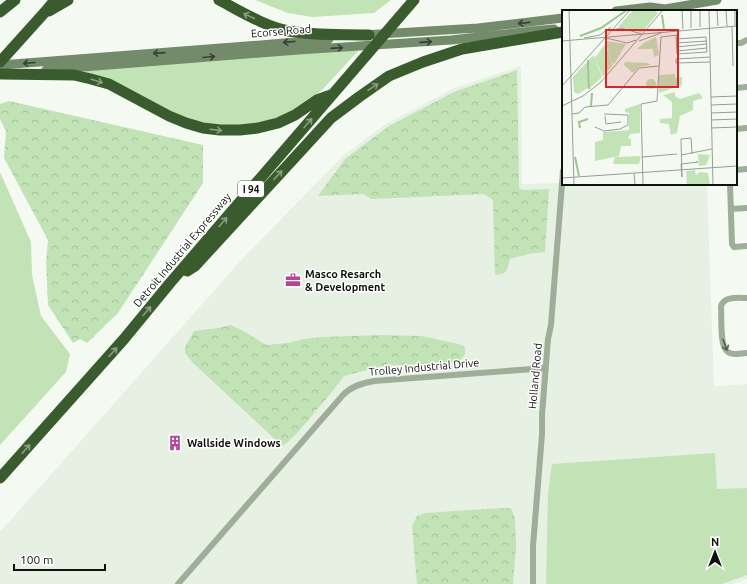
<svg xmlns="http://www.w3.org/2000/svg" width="747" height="584" font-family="Ubuntu,sans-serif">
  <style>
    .built { fill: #e6f1e3 }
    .grass { fill: #c1e3b6 }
    .forest { fill: url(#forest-crowns) }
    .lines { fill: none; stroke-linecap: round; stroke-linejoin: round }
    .street { stroke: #9eae99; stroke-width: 6 }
    .secondary { stroke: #738b6b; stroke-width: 9 }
    .highway { stroke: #3a5b2e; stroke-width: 11 }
    .oneway { stroke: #899d82 }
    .oneway2 { stroke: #384234 }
    .oneway3 { stroke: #576054 }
    .labels { text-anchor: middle; stroke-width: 3; stroke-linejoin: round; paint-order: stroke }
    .shield { fill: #fff; stroke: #585857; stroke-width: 1 }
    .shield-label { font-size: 10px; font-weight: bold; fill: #10110f }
    .street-label { font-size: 11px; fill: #10110f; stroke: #fff }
    .poi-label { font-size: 11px; font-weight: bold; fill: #10110f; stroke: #fff; text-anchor: start }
    .inset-river { fill: none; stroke: #9ec492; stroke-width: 2 }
    .inset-road { fill: none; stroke: #999d97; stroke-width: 1 }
    .view { fill: #d62828; fill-opacity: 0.15; stroke: #d62828; stroke-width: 2 }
    .inset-edge { fill: none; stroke: #10110f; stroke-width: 2 }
  </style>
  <defs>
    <pattern id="forest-crowns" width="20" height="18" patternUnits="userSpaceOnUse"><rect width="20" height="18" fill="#c1e3b6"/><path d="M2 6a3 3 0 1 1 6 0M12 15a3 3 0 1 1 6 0" fill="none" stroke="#a5c29b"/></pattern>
  </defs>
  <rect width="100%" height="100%" fill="#f4faf2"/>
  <path class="built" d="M521 66 522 184 563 183V184H707L714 386 747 384V579L733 584H0V532L243 258 344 155 386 124 454 88Z"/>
  <path class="grass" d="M255 0H391L374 13 312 17 288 13Z
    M361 48 321 91 309 101 286 114 269 121 253 125 218 126 191 120 86 73V71Z
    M0 172 31 242 32 275 41 316 70 354 66 372 0 445Z
    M715 453 717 489 747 488V575L722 584H546L548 494 552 464Z"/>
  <path class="forest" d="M517 70 519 187 522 190 549 189 545 252 528 254 510 259C507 270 508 274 495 275L493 200 484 194 372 199 363 194 318 196 345 159 389 126 454 92Z
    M9 101 203 145V183L118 313 87 343 80 339 73 343 48 305 46 261 48 240 4 158 6 131 0 119V104Z
    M231 325 245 332 266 345 288 343 304 339 323 337 381 335 421 336 459 344 465 347V354L459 362 437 363 383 366 344 376C335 389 324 401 314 413 305 424 296 436 284 445L278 442 193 363 185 353V347L194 331 218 328Z
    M502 508H511L515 518 516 546 513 584H417L412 526 417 516 425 513Z"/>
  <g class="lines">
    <path class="street" d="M736 43H741L747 40
      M736 88 747 87
      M736 129 747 128
      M736 170 747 169
      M730 184 732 244 734 247 747 246
      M731 209 747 208
      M747 298C738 298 724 296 721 306 722 316 719 347 728 352 733 356 742 353 747 353
      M178 584 343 395C352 386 362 383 374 381L546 368
      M533 584V546L542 434V415L548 339 551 325 563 171"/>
    <path class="secondary" d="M616 11 650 7 665 9
      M661 11 665 9 717 0
      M363 35 478 28 563 18
      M0 65 261 45 329 39
      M46 70 298 50 451 40 532 31 554 29"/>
    <path class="highway" d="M219 0C240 11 266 27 289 31 315 36 343 34 369 35
      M49 11 68 0
      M0 12 15 0
      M0 62 45 12 55 0
      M2 74 74 75 91 79 109 84 169 116 186 123 203 128 220 130H240L258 128 278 123 295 115 317 100 331 95
      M187 271 195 266 331 118 359 97 389 76 423 62 462 49 563 32
      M0 478 124 339 170 283 414 0"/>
  </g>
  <defs><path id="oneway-shaft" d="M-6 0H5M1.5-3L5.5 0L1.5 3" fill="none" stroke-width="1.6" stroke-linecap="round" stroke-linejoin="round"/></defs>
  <g class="oneway">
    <use href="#oneway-shaft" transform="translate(249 16) rotate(-155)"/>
    <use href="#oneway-shaft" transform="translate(97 81) rotate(17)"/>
    <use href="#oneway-shaft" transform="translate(373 87) rotate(-34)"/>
    <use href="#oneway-shaft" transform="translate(308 123) rotate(-49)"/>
    <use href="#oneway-shaft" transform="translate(216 130) rotate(7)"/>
    <use href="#oneway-shaft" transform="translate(278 175) rotate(-47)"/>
    <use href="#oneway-shaft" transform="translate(223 222) rotate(-49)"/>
    <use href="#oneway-shaft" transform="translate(147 311) rotate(-50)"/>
    <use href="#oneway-shaft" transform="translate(113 352) rotate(-48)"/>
    <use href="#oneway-shaft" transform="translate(26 449) rotate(-48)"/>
  </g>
  <g class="oneway2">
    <use href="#oneway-shaft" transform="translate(524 23) rotate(174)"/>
    <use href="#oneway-shaft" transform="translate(289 42) rotate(174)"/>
    <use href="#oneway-shaft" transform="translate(426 42) rotate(-4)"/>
    <use href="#oneway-shaft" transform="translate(337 48) rotate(-4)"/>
    <use href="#oneway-shaft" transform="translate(159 53) rotate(176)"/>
    <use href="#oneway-shaft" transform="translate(209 57) rotate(-5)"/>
    <use href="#oneway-shaft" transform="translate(29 63) rotate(175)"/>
  </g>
  <use class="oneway3" href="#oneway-shaft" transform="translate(725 345) rotate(71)"/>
  <defs>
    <g id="office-bare" transform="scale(1.2)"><path d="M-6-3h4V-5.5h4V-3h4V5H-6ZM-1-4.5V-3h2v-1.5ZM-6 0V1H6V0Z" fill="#b8439a" stroke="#fff" stroke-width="2.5" paint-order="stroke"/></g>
    <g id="building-bare" transform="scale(1.2)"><path d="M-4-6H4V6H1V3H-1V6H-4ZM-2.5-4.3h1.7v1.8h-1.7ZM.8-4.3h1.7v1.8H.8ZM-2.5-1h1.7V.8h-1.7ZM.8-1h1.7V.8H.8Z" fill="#b8439a" stroke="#fff" stroke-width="2.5" paint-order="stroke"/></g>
  </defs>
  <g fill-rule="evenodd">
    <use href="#office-bare" x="293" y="280"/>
    <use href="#building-bare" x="175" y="443"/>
  </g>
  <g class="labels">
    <rect class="shield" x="238" y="181" width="26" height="16" rx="3"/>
    <g class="shield-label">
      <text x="251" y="193">I 94</text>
    </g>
    <g class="street-label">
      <text transform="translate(281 31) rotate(-5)" y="4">Ecorse Road</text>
      <text transform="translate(182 250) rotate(-50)" y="4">Detroit Industrial Expressway</text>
      <text transform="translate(424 367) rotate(-5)" y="4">Trolley Industrial Drive</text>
      <text transform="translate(535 376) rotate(-85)" y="4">Holland Road</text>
    </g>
    <g class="poi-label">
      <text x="305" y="278">Masco Resarch<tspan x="305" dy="13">&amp; Development</tspan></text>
      <text x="187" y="447">Wallside Windows</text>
    </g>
  </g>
  <g transform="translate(562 10)">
    <rect width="175" height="175" fill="#f4faf2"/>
    <path d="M71 0H92L96 3 80 22 56 17ZM43 34 51 55 41 67 33 48ZM113 64V68L120 67V75L97 83V65ZM79 146 77 154H51L53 147Z" fill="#c1e3b6"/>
    <path d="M94 27 97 45 92 47 91 39H75L82 33ZM43 31 64 34 52 54 49 50ZM32 45 40 67 28 78 27 50ZM26 51V78L16 84 12 82 11 67ZM63 52 85 53 89 55 77 57 71 63 62 55ZM84 74a5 5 0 1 1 10 0a5 5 0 1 1-10 0ZM113 82V86L118 89 137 83 141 88 131 91V100L118 106 115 123 109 125 107 114 98 113V109L110 108V92L101 85ZM78 94V123L68 124 66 128 69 129V136H59L57 146 33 151V132L41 130V122L67 120V103L63 102V99ZM136 144 148 145 144 155 137 156ZM133 160 134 165 138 162 146 163 148 175H125L124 161Z" fill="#c1e3b6"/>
    <path class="inset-river" d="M100 5 102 19M18 26 39 18 65 0M26 50 27 79M29 96 30 83M18 118 17 112 26 109M13 147 17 166"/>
    <path class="inset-road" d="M7 0 12 175M120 0 121 19M129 0V18M138 0V17M147 0 151 175M155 0 156 16M164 0 165 16M173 0V16M170 16 171 56M51 20 59 18 80 24M114 25 115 44 145 42 144 27 114 29M22 28 38 25 49 17M44 28 65 33 74 30M0 31 175 16M77 31 99 23M114 33 145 31M114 37 145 34M115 41 145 38M148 47 114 49V53L148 52M0 76 68 0M149 87 175 86M149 95 175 94M0 96 21 86 39 72 101 0M149 103 175 102M10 104 17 103 23 97 46 95 77 58 97 56M43 106 44 114 59 112M149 110 175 109M33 117 42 121 58 119 66 115V105L42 104M149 118 175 117M119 145 150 139M80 147 115 144M119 154 120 167 119 129 129 128 130 144M119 154 136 152H134M72 163 73 175M0 168 175 156M81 175 79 94 95 91 99 27 116 25 117 20"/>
    <path class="view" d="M44 20H116V77H44Z"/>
    <rect width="175" height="175" class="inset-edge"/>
  </g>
  <g transform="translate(715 552)" stroke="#ffffff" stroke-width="3" paint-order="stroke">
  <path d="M0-3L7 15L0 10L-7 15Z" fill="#10110f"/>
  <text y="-6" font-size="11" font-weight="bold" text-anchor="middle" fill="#10110f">N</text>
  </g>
  <path d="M14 564v6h91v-6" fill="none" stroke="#10110f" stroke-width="2"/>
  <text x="20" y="564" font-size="12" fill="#10110f" stroke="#ffffff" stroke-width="3" paint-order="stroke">100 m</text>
</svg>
